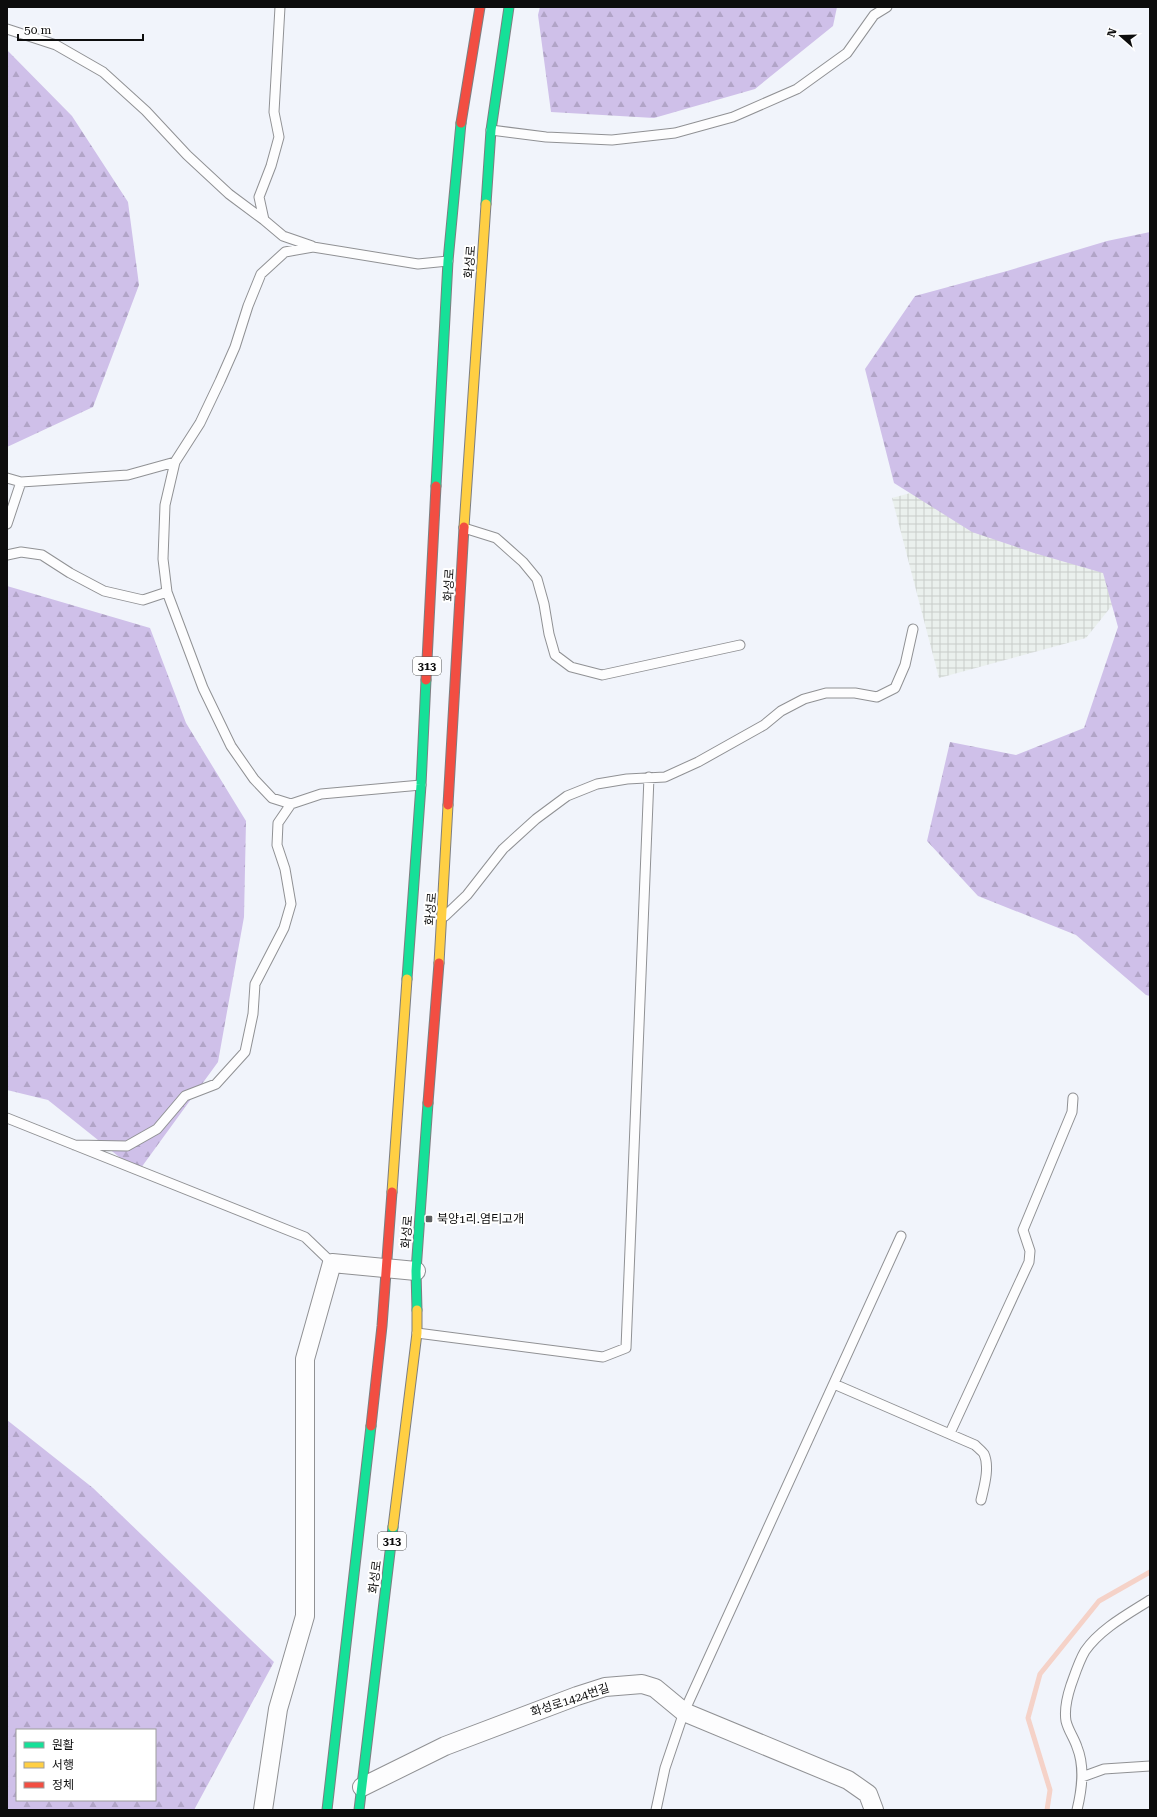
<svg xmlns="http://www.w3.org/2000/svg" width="1157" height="1817" font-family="'Roboto Serif','Noto Sans KR',serif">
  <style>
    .industrial { fill: url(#industrial-grid) }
    .forest { fill: url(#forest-firs); fill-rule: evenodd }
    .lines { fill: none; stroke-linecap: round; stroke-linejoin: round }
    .stream { stroke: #f5d2c8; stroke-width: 5 }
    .lane-casing { stroke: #909194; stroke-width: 11 }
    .street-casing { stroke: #909194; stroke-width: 20 }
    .fast-casing { stroke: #7d7e81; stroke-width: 11 }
    .slow-casing { stroke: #7d7e81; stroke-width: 11 }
    .jam-casing { stroke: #7d7e81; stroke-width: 11 }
    .lane { stroke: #fdfdfe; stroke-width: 9 }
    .street { stroke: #fdfdfe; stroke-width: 18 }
    .fast { stroke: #16e098; stroke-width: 9 }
    .slow { stroke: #ffcf43; stroke-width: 9 }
    .jam { stroke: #f24e42; stroke-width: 9 }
    .poi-dot { fill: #5d5e60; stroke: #fff; stroke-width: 1.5 }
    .labels { text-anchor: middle; stroke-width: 4; stroke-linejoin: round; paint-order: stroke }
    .shield { fill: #fff; stroke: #565656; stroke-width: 1 }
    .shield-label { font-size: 11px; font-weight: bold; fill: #0d0d0d }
    .street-label { font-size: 12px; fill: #0d0d0d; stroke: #fff }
    .poi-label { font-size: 12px; fill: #0d0d0d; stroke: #fff; text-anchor: start }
  </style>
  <defs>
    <pattern id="industrial-grid" width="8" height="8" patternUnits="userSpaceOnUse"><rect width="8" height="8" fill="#eaf0ed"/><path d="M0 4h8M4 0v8" fill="none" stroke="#c8cdca"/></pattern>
    <pattern id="forest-firs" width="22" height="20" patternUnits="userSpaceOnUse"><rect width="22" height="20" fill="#cfc0e9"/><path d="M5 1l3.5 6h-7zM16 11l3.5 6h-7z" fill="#b1a4c7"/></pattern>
  </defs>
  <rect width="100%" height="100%" fill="#f1f4fb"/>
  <path class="industrial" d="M1147 429 1150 440V558L1086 638 939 678 892 498Z"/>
  <path class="forest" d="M540 7H837L833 26 755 89 654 118 551 112 538 15Z
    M7 50 72 116 128 202 139 285 93 407 7 447Z
    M1150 232V996L1146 995 1076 935 978 896 927 841 950 742 1016 755 1084 728 1118 627 1103 573 1034 553 972 532 894 483 865 369 915 296 1007 271 1107 241Z
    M7 586 150 628 186 723 246 821 244 917 218 1062 138 1172 48 1100 7 1090Z
    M7 1420 93 1488 274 1662 194 1810H7ZM17 1730H155V1800H17Z"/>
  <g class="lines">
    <path class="stream" d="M1047 1810 1050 1790 1028 1718 1040 1674 1099 1601 1150 1572"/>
    <g class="lane-casing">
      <path id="lane" d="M280 7 274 112 279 137 271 166 259 197 264 220 283 236 312 246
        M7 29 56 45 103 72 146 111 187 155 229 194 264 220
        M491 130 546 137 612 140 675 133 733 117 797 89 847 53 874 15 887 7
        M7 478 21 482 128 475 175 462
        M7 524 21 482
        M464 528 496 538 523 562 537 579 544 604 549 634 555 655 571 667 602 675 740 645
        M7 555 21 552 42 555 70 573 104 591 143 600 167 592
        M291 804 272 798 254 779 231 746 203 688 167 592 163 559 165 505 175 462 200 423 220 381 235 347 248 306 261 274 285 252 313 247 418 264 448 261
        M445 916 467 895 503 849 536 819 567 796 597 784 627 779 665 777 698 762 764 725 781 711 804 699 826 693H855L877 697 895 688 905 665 913 629
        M7 1118 305 1237 332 1263
        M74 1145 127 1146 157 1129 185 1096 216 1084 245 1052 253 1014 255 984 284 928 291 904 285 869 277 845 278 823 291 804 321 794 421 785
        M417 1333 603 1357 626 1348 649 777
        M834 1384 975 1445C978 1448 982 1451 984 1454 990 1467 984 1487 981 1500
        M950 1433 1029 1262 1030 1251 1023 1230 1072 1112 1073 1098
        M1082 1777 1104 1769 1150 1766
        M656 1810 665 1768 684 1712 901 1236
        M1077 1810C1082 1789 1085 1767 1077 1747 1074 1738 1068 1730 1066 1721 1064 1709 1067 1697 1071 1685 1075 1674 1079 1661 1085 1651 1100 1629 1128 1614 1150 1600"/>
    </g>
    <g class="street-casing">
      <path id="street" d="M362 1787 445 1746 577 1696 605 1687 642 1684 655 1688 684 1712 848 1780 868 1794 874 1810
        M263 1810 278 1709 305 1616V1359L332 1263 416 1271"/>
    </g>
    <g class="fast-casing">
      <path id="fast" d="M486 204 491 130 509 7
        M436 486 448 261 461 123
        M407 979 421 785 426 680
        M417 1310 416 1271 428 1103
        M327 1810 371 1426
        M359 1810 393 1527"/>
    </g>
    <g class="slow-casing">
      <path id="slow" d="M464 527 486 204
        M439 963 448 805
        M392 1192 407 979
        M393 1527 417 1333V1310"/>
    </g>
    <g class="jam-casing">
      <path id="jam" d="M461 123 480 7
        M426 680 436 486
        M448 805 464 527
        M428 1103 439 963
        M371 1426 382 1326 392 1192"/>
    </g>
    <use href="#lane" class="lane"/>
    <use href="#street" class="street"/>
    <use href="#fast" class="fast"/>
    <use href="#slow" class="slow"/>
    <use href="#jam" class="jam"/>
  </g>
  <rect class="poi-dot" x="425" y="1215" width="8" height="8" rx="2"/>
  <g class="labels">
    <g class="shield">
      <rect x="413" y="657" width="28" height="18" rx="3"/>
      <rect x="378" y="1532" width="28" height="18" rx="3"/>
    </g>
    <g class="shield-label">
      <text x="427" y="670">313</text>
      <text x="392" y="1545">313</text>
    </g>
    <g class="street-label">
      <text transform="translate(470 262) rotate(-86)" y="4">화성로</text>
      <text transform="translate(449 585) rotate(-87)" y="4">화성로</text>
      <text transform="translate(431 909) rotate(-86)" y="4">화성로</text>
      <text transform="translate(407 1232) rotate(-86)" y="4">화성로</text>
      <text transform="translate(375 1577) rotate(-83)" y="4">화성로</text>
      <text transform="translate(570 1700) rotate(-18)" y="4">화성로1424번길</text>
    </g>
    <g class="poi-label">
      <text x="437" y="1223">북양1리.염티고개</text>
    </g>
  </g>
  <rect width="1157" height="1817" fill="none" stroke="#0d0d0d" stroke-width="16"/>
  <rect x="16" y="1729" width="140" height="72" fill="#ffffff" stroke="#9e9e9e"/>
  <rect x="24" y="1742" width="20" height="6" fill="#16e098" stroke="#9e9e9e"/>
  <text x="52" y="1749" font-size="12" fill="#0d0d0d">원활</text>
  <rect x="24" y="1762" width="20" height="6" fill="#ffcf43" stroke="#9e9e9e"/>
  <text x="52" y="1769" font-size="12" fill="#0d0d0d">서행</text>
  <rect x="24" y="1782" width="20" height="6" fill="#f24e42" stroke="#9e9e9e"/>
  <text x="52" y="1789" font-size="12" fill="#0d0d0d">정체</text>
  <g transform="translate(1121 36) rotate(290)" stroke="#ffffff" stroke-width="3" paint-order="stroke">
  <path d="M0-3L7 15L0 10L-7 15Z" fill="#0d0d0d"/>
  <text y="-6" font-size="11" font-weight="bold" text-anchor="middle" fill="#0d0d0d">N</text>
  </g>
  <path d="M18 34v6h125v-6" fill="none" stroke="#0d0d0d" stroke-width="2"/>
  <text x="24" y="34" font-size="12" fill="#0d0d0d" stroke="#ffffff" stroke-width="3" paint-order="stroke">50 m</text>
</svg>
